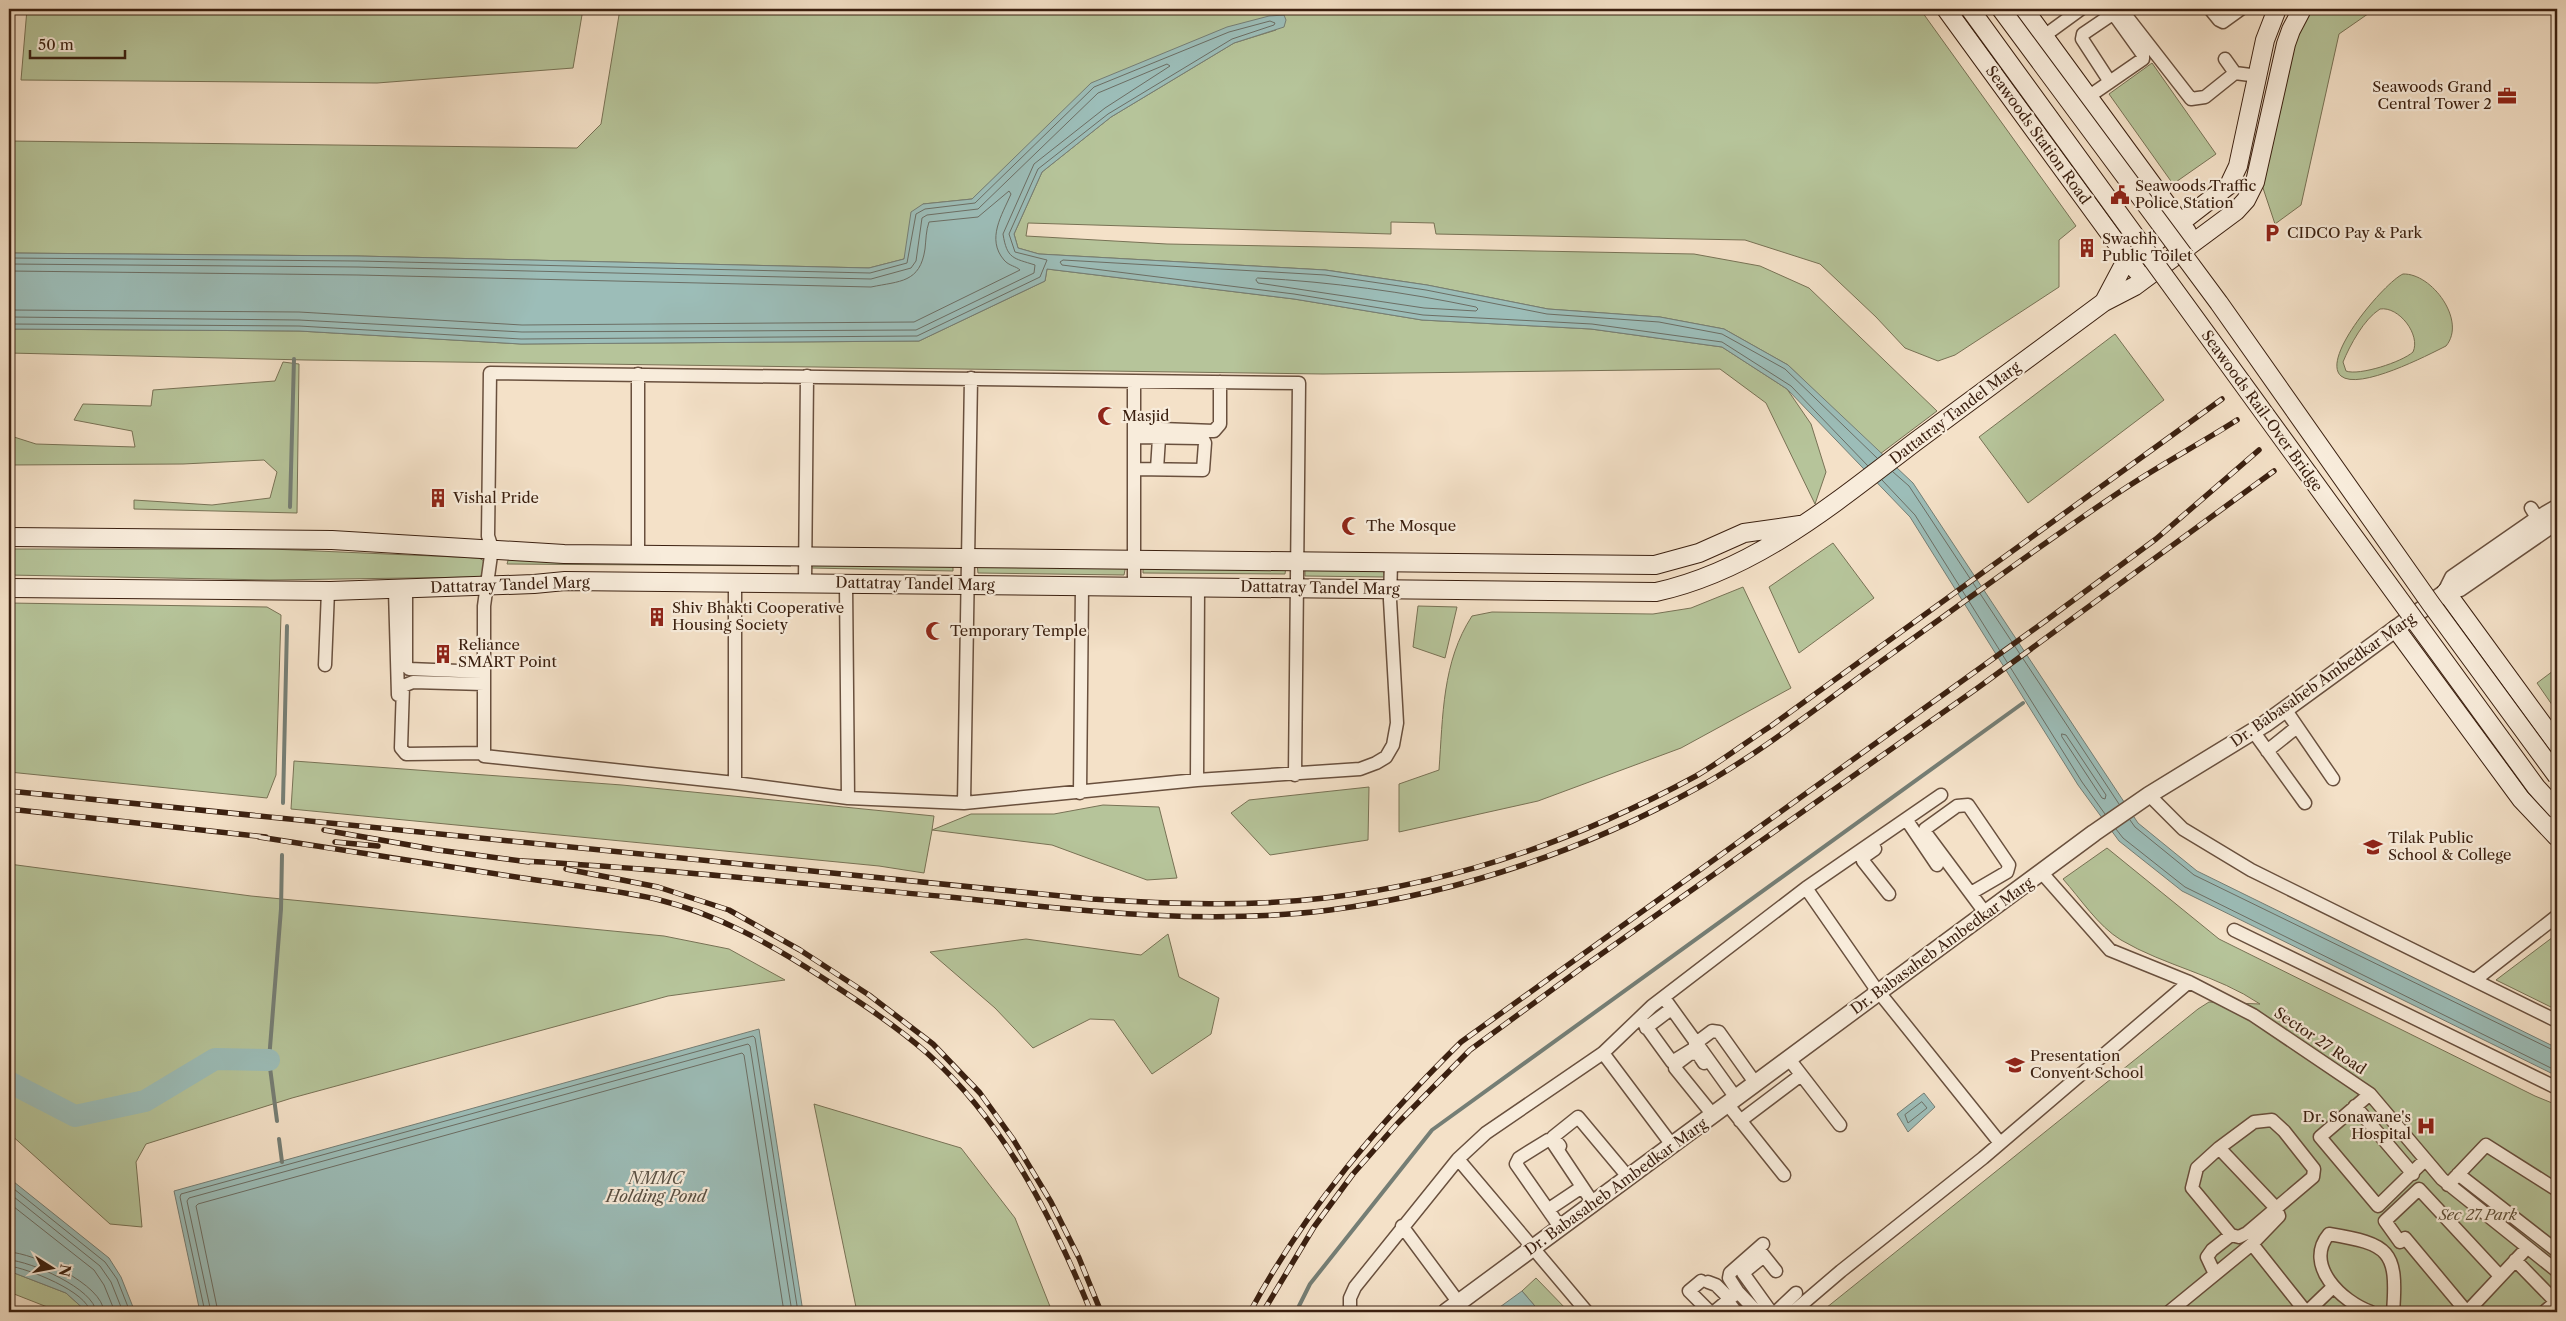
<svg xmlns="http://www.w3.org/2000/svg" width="2566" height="1321" font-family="'Libre Caslon Text',serif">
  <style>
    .green { fill: #b6c49a; stroke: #787255; fill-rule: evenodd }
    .water { fill: #9cbdb8; stroke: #757e75 }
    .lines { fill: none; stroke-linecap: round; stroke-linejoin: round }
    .shore { stroke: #6c6e64; stroke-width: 1 }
    .stream { stroke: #757e75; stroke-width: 4 }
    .river { stroke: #9cbdb8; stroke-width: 22 }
    .minor-casing { stroke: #69503e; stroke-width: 15 }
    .tertiary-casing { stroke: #69503e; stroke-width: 19 }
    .secondary-casing { stroke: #3b2010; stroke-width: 20 }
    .minor { stroke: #f8ecdb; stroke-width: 12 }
    .tertiary { stroke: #f8ecdb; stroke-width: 16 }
    .secondary { stroke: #f8ecdb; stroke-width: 18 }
    .rail-casing { stroke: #3b2010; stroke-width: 5.5 }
    .rail { stroke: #f8ecdb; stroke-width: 4; stroke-dasharray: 11; stroke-linecap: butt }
    .secondary-bridge-casing { stroke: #3b2010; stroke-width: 20; stroke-linecap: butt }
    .secondary-bridge { stroke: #f8ecdb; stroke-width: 18 }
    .labels { text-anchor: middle; stroke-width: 4.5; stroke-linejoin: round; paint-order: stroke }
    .poi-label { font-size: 15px; fill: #3b2010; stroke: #f8ecdb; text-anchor: start }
    .street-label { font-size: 15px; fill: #3b2010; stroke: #f8ecdb }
    .park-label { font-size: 15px; font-style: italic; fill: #605139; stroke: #f8ecdb }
    .water-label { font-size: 16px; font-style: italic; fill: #584f42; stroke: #f8ecdb }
  </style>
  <rect width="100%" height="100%" fill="#f4e1c8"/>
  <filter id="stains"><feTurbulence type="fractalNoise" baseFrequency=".004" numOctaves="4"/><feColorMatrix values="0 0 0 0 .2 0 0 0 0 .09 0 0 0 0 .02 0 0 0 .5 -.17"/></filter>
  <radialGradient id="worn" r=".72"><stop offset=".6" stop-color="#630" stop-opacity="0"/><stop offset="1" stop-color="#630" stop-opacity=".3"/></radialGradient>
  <path class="green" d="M27 9H583L573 68 377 83 21 80Z
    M620 9H1920L2076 226 2059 240V287L1955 355 1938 361 1905 348 1876 317 1820 264 1745 240 1436 234 1434 223 1391 222V234L1028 223 1026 236 1167 244 1694 254 1760 266 1809 288 1937 411 1880 454 1788 365 1724 329 1660 317 1548 309 1427 285 1326 270 1039 254 1018 248 1014 234 1042 172 1111 117 1234 43 1276 30 1283 15 1005 168 972 199 923 204 904 259 869 268 358 256 9 253V141L577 148 601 124Z
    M2311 9H2375L2339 34 2301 205 2275 224 2262 185 2295 39 2304 17Z
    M2152 63 2216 154 2173 184 2109 94Z
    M1047 269 1294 299 1422 320 1591 329 1722 347 1787 389 1811 424 1826 472 1815 504 1766 403 1720 369 1323 374 306 360 9 353V329L299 331 521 344 919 341 1045 281Z
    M2403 274C2432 273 2467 321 2446 346 2428 355 2359 391 2341 376 2320 358 2385 282 2403 274ZM2380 309C2399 306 2421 335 2413 352 2402 362 2359 376 2346 371L2343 362C2350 345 2364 319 2380 309Z
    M2115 334 2164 400 2028 503 1979 437Z
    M283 362 299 364 297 513 134 509V500L212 505 270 498 277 472 264 460 183 464 9 465V439L14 437 36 444 135 447 132 431 74 420 83 404 151 406 153 390 275 381Z
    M1833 543 1874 598 1799 653 1769 587Z
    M9 549H271L479 558 486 562 487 573 479 577 270 580 9 575Z
    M509 557 791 561V566L507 564Z
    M812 561 953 562V571L811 568Z
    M977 563 1126 565 1124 575 978 573Z
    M1143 565 1286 566 1285 574 1143 573Z
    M1305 566 1383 567 1384 577 1305 576Z
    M1743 587 1791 688 1681 748 1538 801 1399 832V784L1439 770C1443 716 1442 662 1472 616L1492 612 1653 614 1691 608Z
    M9 603 267 607 281 615 276 775 267 798 9 772Z
    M1418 606 1457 607 1445 658 1413 647Z
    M2557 668V712L2537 683Z
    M294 761 622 785 934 816 932 830 971 814H1054L1103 805 1159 807 1177 878 1147 880 1052 845 932 830 924 873 879 866 291 809Z
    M1369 787 1368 840 1270 855 1231 813 1249 800Z
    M2107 848 2219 939 2535 1096 2557 1105V1312H1821L2198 1009 2209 1002 2260 1004C2217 975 2165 966 2121 940 2098 926 2080 898 2063 879Z
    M9 864 251 896 664 936 729 949 785 980 668 996 292 1098 146 1144 136 1162 142 1227 110 1224 9 1133Z
    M1168 934 1179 977 1219 998 1211 1034 1152 1074 1114 1020 1090 1019 1033 1048 995 1008 930 952 1026 939 1141 955Z
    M2557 934V1010L2496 980Z
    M814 1104 961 1148 1015 1218 1051 1309 1034 1312H857Z
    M9 1271 66 1293 87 1312H60L9 1292Z
    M1536 1278 1569 1312H1540L1522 1291Z"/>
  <path class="water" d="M1284 15 1286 20 1284 27 1234 43 1111 117 1042 172 1014 234 1018 248 1039 254 1325 270 1427 285 1548 309 1660 317 1724 329 1788 365 1913 483 2138 823 2197 871 2557 1048V1076L2182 891 2119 841 2078 785 1910 517 1787 389 1722 347 1591 329 1422 320 1294 299 1047 269 1045 281 919 341 521 344 299 331 9 329V253L358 256 869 268 904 259 911 212 923 204 972 199 1091 83 1227 27 1269 16Z
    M759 1029 803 1312H200L174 1191Z
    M1924 1093 1935 1107 1908 1132 1897 1114Z
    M9 1178 109 1258 121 1277 135 1312H87L66 1293 9 1271Z
    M1522 1291 1540 1312H1493Z"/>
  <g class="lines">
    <path class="shore" d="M9 258 358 261 870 273 907 263 916 214 925 209 975 203 1094 87 1229 32 1270 21 1275 23 1274 25 1232 39 1108 114 1038 169 1009 234 1015 252 1047 260 1040 277 917 336 521 339 299 326 9 324
      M9 264 358 267 871 279 911 268 916 261 922 218 927 215 978 209 1098 93 1167 64 1170 66 1105 108 1034 164 1003 234C1007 259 1013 258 1035 265L1034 273 916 330 522 332 299 320 9 317
      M9 271 358 275 871 287C900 281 920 283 925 249 926 240 926 230 929 222L978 217 1009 191 1011 194C1002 215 986 239 1004 260 1009 266 1016 266 1020 270L914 322 522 325 299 312 9 310
      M1258 278C1332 282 1404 292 1476 307L1478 309 1476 311 1424 308 1258 283 1256 280Z
      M1868 466 1791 386 1722 342 1592 324 1423 315 1294 294 1062 265 1060 262 1063 260 1325 275 1426 290 1547 314 1659 322 1722 334 1785 369 1877 458
      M1893 472 1909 486 2119 804
      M1882 480 1915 515 2082 782 2105 814
      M2062 734 2066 735 2106 795 2105 799 2102 798 2062 737Z
      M2130 820 2135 827 2194 875 2557 1052
      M2116 829 2123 838 2185 887 2557 1071
      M1922 1102 1927 1108 1908 1123 1905 1115Z
      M9 1185 105 1262 117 1279 130 1312
      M9 1193 100 1266 111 1282 123 1312
      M9 1203 94 1270 104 1285 115 1312
      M9 1252C33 1253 103 1284 104 1312
      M9 1260C30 1261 95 1289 96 1312
      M9 1266C27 1268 88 1292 90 1312
      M205 1312 180 1197 181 1194 753 1036 755 1038 798 1312
      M211 1312 187 1201 189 1198 748 1044 750 1046 792 1312
      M218 1312 196 1206 198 1204 742 1053 744 1055 784 1312"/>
    <path class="stream" d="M290 507 294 359
      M283 803 287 626
      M277 1121 269 1060 281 909 282 855
      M279 1139 282 1162
      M1296 1312 1310 1284 1432 1130 2023 703"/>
    <path class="river" d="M9 1082 75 1116 145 1101 215 1059 269 1060"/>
    <g class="minor-casing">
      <path id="minor" d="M2121 9 2191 99 2205 97 2235 73 2258 76
        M2210 9 2219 20 2223 22 2241 9
        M2044 36 2081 9
        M2225 59 2235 73
        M2110 82 2082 39 2083 34 2114 13
        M2088 97 2143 59V55L2110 9
        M1135 428 1214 431 1220 424V382
        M1135 469 1203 470 1205 443 1203 439 1199 438 1135 437
        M1157 469 1159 438
        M2531 508 2538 519
        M638 555V374
        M735 583V783
        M805 583 807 376
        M846 584 848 798
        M1134 587V381
        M395 590 398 695
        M406 590V664L409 669 484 672
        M325 665 328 591
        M484 684 413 682 403 686 401 748 406 754 484 753
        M2285 709 2333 779
        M2253 731 2305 803
        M2267 751 2297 727
        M1295 775 1299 383 490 373 488 536 492 548 484 606V756L735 783 848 798 964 803 1197 780 1360 769 1376 763 1386 757 1393 745 1397 723 1390 600 1391 562
        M1197 780 1198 587
        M1080 793 1082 586
        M2149 795 2183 829 2251 870 2557 1021
        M964 803 971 378
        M1906 819 1937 865
        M1875 849 1865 856 1863 861 1889 894
        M2042 873 2110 950 2189 982 2253 1015 2370 1094 2442 1179 2557 1271
        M1806 888 1874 986 2000 1143
        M1971 893 2007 872 2009 865 1968 805 1957 806 1925 829V832L1986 914
        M2234 930 2557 1088
        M2475 980 2557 916
        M1640 1018 1672 1062 1695 1048V1041L1664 998
        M1646 1028 1671 1009
        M1603 1053 1672 1145
        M1789 1059 1840 1125
        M1704 1063 1698 1054 1691 1053 1675 1065V1068L1713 1115
        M2370 1094 2320 1137 2378 1206 2425 1160
        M1736 1098 1698 1045 1700 1040 1712 1031 1719 1032 1756 1084
        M1728 1105 1784 1175
        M2355 1106 2413 1174
        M1740 1121 1801 1075
        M1560 1146 1553 1137 1578 1117 1629 1178
        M1458 1159 1587 1312
        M2458 1174 2557 1251
        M2448 1185 2486 1145 2557 1190
        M1549 1209 1582 1187
        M1402 1226 1459 1303
        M1560 1227 1516 1164 1519 1158 1548 1140H1551L1593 1203
        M2252 1244 2306 1312
        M1760 1251 1776 1271
        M1764 1256 1743 1273 1771 1312
        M2515 1260 2556 1302 2544 1312
        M2215 1274 2207 1257 2212 1250 2231 1235
        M1701 1281 1689 1291 1710 1312
        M1708 1282 1716 1285 1730 1299
        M1730 1304 1736 1312
        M2466 1311 2405 1238 2400 1242 2385 1221 2419 1189 2500 1276
        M1350 1312V1298L1355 1287 1458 1159 1486 1133 1603 1053 1652 1006 1806 888 1941 795
        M1714 1312 1738 1292
        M1757 1312 1738 1292 1729 1278 1730 1273 1763 1244
        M1776 1312 1796 1293
        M1793 1312 1841 1271 1983 1158 2189 982
        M2169 1312 2252 1244 2279 1216 2276 1208 2219 1148 2197 1168 2192 1188 2231 1235 2239 1237 2247 1233 2313 1177 2314 1169 2284 1131 2272 1120 2254 1122 2219 1148
        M2307 1312 2333 1287
        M2371 1312C2342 1302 2303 1265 2329 1234 2389 1244 2398 1250 2393 1312
        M2467 1312 2527 1248"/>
    </g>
    <g class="tertiary-casing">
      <path id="tertiary" d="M2446 592 2453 578 2538 519 2557 508
        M1446 1312 2094 833 2149 795 2265 724 2446 592 2460 588 2557 521"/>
    </g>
    <g class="secondary-casing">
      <path id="secondary" d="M1946 9 2137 271
        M2024 9 2187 232
        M2104 302 2122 268 2229 185 2238 166 2265 40 2277 9
        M9 537 332 540 564 554 1655 565 1699 553 1744 533 1800 525
        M9 588 331 591 534 584 565 581 1656 592C1756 570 1836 502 1915 442 1978 395 2041 349 2104 302L2135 286 2236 211 2246 200 2255 182 2286 44 2291 30 2302 9
        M2446 592 2557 744
        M2396 629 2521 799 2557 837"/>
    </g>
    <use href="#minor" class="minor"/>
    <use href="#tertiary" class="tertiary"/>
    <use href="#secondary" class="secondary"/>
    <g class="rail-casing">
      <path id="rail" d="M9 791 1092 899C1170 904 1248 907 1325 898 1455 883 1582 838 1696 776 1722 761 1746 742 1771 726L2222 399
        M9 809 266 837
        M324 830 438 850 529 862
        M259 837C347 851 435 865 523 878 567 885 613 889 656 899 717 914 771 944 823 978 858 1001 895 1025 927 1053 1005 1123 1052 1217 1091 1312
        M335 842 378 846
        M523 861C665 869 807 884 949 897 1075 910 1204 926 1330 910 1459 893 1585 850 1699 787 1764 751 1829 698 1890 655 1966 601 2040 545 2118 493 2156 467 2198 445 2237 420
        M566 869 658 887 729 910 800 950 869 995 933 1044 980 1093 1013 1139 1051 1202 1079 1258 1101 1312
        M1250 1312C1305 1210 1379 1123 1461 1042L2044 622 2156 539 2259 450
        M1263 1312 1314 1227 1353 1174 1397 1124 1470 1050 1583 967 1979 687 2274 471"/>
    </g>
    <use href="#rail" class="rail"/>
    <g class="secondary-bridge-casing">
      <path id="secondary-bridge" d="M1970 9 2536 787 2557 810
        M2001 9 2219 303 2431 604 2557 776"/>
    </g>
    <use href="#secondary-bridge" class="secondary-bridge"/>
  </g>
  <defs>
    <g id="office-bare" transform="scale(1.5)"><path d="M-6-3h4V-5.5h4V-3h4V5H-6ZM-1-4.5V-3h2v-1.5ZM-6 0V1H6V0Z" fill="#8f2418" stroke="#f8ecdb" stroke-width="2.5" paint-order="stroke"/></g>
    <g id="civic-bare" transform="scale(1.5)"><path d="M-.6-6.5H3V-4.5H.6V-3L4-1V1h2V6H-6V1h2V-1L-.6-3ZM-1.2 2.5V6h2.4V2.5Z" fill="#8f2418" stroke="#f8ecdb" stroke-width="2.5" paint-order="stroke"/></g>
    <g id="parking-bare" transform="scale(1.5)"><path d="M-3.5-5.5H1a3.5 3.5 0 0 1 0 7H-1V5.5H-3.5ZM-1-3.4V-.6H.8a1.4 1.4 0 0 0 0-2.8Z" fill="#8f2418" stroke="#f8ecdb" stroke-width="2.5" paint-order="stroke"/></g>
    <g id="building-bare" transform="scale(1.5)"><path d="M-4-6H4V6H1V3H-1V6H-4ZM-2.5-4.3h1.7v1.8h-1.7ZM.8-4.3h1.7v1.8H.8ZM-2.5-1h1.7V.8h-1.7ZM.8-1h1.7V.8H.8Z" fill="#8f2418" stroke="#f8ecdb" stroke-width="2.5" paint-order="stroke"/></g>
    <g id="mosque-bare" transform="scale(1.5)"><path d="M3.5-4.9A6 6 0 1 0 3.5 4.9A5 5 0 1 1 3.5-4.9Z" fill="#8f2418" stroke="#f8ecdb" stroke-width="2.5" paint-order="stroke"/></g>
    <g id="university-bare" transform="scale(1.5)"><path d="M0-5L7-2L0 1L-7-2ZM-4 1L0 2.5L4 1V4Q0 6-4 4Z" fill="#8f2418" stroke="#f8ecdb" stroke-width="2.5" paint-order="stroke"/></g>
    <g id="school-bare" transform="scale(1.5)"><path d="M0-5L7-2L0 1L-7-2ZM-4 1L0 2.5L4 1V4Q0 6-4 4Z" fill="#8f2418" stroke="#f8ecdb" stroke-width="2.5" paint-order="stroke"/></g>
    <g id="hospital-bare" transform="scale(1.5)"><path d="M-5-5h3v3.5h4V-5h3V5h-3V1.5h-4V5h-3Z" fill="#8f2418" stroke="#f8ecdb" stroke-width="2.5" paint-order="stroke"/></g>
  </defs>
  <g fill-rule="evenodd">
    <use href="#office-bare" x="2507" y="96"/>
    <use href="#civic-bare" x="2120" y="195"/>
    <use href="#parking-bare" x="2272" y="233"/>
    <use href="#building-bare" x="2087" y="248"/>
    <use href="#mosque-bare" x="1107" y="416"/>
    <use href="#building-bare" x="438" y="498"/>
    <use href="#mosque-bare" x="1351" y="526"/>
    <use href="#building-bare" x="657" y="617"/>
    <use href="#mosque-bare" x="935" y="631"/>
    <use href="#building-bare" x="443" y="654"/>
    <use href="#university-bare" x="2373" y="847"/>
    <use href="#school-bare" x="2015" y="1065"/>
    <use href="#hospital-bare" x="2426" y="1126"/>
  </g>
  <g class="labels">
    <g class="poi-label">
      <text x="2492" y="92" text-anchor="end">Seawoods Grand<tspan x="2492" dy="17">Central Tower 2</tspan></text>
      <text x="2135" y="191">Seawoods Traffic<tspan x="2135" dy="17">Police Station</tspan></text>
      <text x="2287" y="238">CIDCO Pay &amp; Park</text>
      <text x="2102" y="244">Swachh<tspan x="2102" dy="17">Public Toilet</tspan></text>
      <text x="1122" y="421">Masjid</text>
      <text x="453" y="503">Vishal Pride</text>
      <text x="1366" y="531">The Mosque</text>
      <text x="672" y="613">Shiv Bhakti Cooperative<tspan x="672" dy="17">Housing Society</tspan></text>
      <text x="950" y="636">Temporary Temple</text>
      <text x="458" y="650">Reliance<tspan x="458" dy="17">SMART Point</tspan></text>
      <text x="2388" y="843">Tilak Public<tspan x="2388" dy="17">School &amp; College</tspan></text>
      <text x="2030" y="1061">Presentation<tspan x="2030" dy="17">Convent School</tspan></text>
      <text x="2411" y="1122" text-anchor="end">Dr. Sonawane's<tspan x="2411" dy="17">Hospital</tspan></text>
    </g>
    <g class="street-label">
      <text transform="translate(2038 135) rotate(54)" y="5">Seawoods Station Road</text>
      <text transform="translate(2262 411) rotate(54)" y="5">Seawoods Rail-Over Bridge</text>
      <text transform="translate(1955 413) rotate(-37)" y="5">Dattatray Tandel Marg</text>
      <text transform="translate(915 584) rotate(1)" y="5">Dattatray Tandel Marg</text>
      <text transform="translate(510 585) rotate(-2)" y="5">Dattatray Tandel Marg</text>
      <text transform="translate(1320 588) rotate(1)" y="5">Dattatray Tandel Marg</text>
      <text transform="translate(2323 680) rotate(-35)" y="5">Dr. Babasaheb Ambedkar Marg</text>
      <text transform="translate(1942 946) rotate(-36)" y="5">Dr. Babasaheb Ambedkar Marg</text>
      <text transform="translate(2320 1041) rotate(34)" y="5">Sector 27 Road</text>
      <text transform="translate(1616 1187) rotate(-36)" y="5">Dr. Babasaheb Ambedkar Marg</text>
    </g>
    <g class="park-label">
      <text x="2478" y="1220">Sec 27 Park</text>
    </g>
    <g class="water-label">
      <text x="656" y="1184">NMMC<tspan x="656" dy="18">Holding Pond</tspan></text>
    </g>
  </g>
  <rect width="2566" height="1321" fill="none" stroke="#f4e1c8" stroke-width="30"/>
  <rect x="10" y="10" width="2546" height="1301" fill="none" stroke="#3b2010" stroke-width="2.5"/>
  <rect x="15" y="15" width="2536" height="1291" fill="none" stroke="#3b2010"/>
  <g transform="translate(52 1268) rotate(101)" stroke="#f8ecdb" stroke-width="4" paint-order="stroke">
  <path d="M0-4L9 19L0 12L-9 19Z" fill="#3b2010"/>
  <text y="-8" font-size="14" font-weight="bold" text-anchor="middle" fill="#3b2010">N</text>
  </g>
  <path d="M30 50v8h95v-8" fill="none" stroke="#3b2010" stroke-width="2.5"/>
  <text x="38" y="50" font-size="15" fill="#3b2010" stroke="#f8ecdb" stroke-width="4" paint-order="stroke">50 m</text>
  <rect width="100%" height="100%" filter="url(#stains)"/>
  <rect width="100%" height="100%" fill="url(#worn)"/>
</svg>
